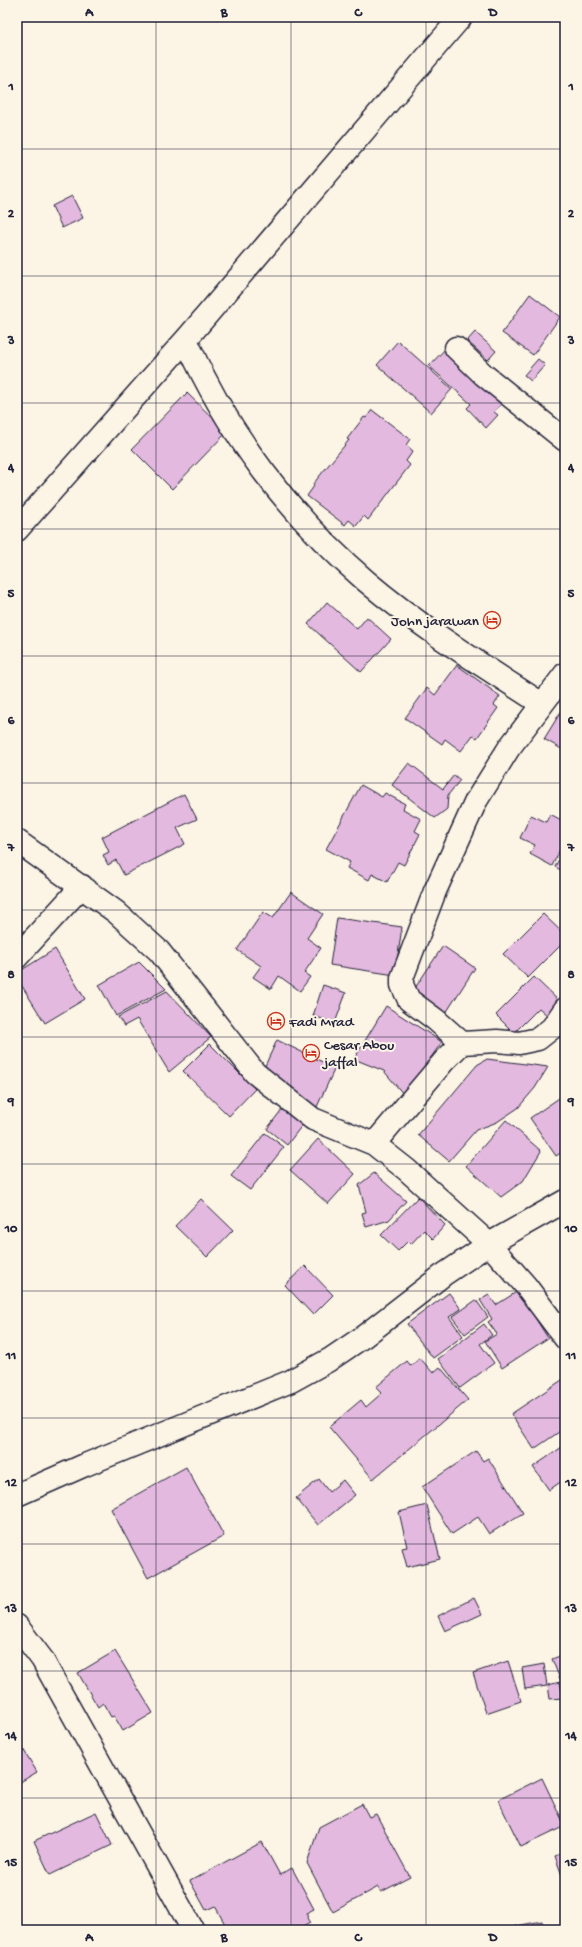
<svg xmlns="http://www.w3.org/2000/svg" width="582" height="1947" font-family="'Gochi Hand',sans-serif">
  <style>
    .building { fill: #e4b9df; stroke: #22223b }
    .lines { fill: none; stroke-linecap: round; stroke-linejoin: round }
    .minor-casing { stroke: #22223b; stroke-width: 25 }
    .minor { stroke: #fcf5e5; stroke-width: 22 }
    .grid { fill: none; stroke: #22223b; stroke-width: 1; stroke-opacity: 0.55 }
    .labels { text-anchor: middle; stroke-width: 4; stroke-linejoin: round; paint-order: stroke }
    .poi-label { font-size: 15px; fill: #22223b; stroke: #fcf5e5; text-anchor: start }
    .neatline { fill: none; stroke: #22223b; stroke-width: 1.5 }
    .grid-label { font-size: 13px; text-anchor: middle; font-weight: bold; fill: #22223b }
  </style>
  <rect width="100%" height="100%" fill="#fcf5e5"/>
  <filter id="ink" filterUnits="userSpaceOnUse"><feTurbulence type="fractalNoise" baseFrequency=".025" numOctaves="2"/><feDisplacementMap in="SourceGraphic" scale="8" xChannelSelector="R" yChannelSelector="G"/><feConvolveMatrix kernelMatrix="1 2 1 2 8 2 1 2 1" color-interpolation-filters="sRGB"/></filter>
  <g filter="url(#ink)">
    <path class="building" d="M72 196 83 218 62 228 52 206Z
      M530 294 560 317 533 355 502 333Z
      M475 332 496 351 488 360 467 341Z
      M398 341 452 389 431 413 377 365Z
      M447 347 505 400 494 412 498 415 486 428 467 408 471 404 429 366Z
      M538 359 545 365 531 381 524 375Z
      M187 393 227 432 172 489 132 449Z
      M372 410 410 439 406 445 413 451 406 461 410 465 368 520 364 516 356 526 349 520 345 525 307 496 314 486 313 484 349 440 347 439 364 417 366 418Z
      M327 602 357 629 367 617 391 639 361 672 308 624Z
      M457 665 500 696 494 705 498 708 477 738 473 735 461 751 445 739 442 744 405 718 427 688 435 695Z
      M565 705V751L544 739Z
      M409 763 443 789 454 775 460 780 448 795 447 809 435 818 392 785Z
      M361 785 382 797 385 793 405 804 403 809 421 819 415 831 420 834 404 865 398 862 387 882 372 874 369 880 347 868 350 862 326 849Z
      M184 794 197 819 177 828 185 844 124 875 116 860 108 865 103 855 109 852 102 837Z
      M550 814 565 822V839L552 866 530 854 535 845 520 838 531 815 546 822Z
      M565 847V872L555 867Z
      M291 892 323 914 307 938 321 948 304 973 310 977 300 991 279 976 271 989 253 977 261 966 237 950 263 912 273 918Z
      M543 914 565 935V941L528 978 503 954Z
      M337 918 402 927 395 975 330 965Z
      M443 946 475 968 444 1016 411 994Z
      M55 949 85 999 45 1023 17 978V973Z
      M139 962 166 989 116 1016 99 985Z
      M534 977 562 1004 549 1017 539 1008 514 1033 496 1015Z
      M323 985 346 993 335 1023 313 1016Z
      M167 991 211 1037 169 1072 137 1019 124 1026 118 1017Z
      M386 1006 442 1042 404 1095 384 1071 354 1059Z
      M277 1040 335 1068 315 1111 264 1068Z
      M210 1044 255 1089 229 1116 183 1071Z
      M487 1059 548 1067 535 1088 518 1108 497 1122 476 1130 449 1161 418 1135 477 1065Z
      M565 1094V1150L556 1156 530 1118Z
      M283 1108 303 1124 287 1145 267 1129Z
      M506 1120 541 1151 523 1181 501 1197 466 1166Z
      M265 1133 284 1147 250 1190 231 1176Z
      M318 1139 355 1174 328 1204 290 1170Z
      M374 1173 406 1201 389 1220 366 1227 362 1213 366 1212 359 1185Z
      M418 1197 445 1225 433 1239 424 1230 411 1244 408 1241 398 1251 381 1235Z
      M201 1199 233 1230 207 1257 175 1226Z
      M305 1266 333 1295 313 1315 285 1285Z
      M518 1291 548 1338 502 1368 485 1341 497 1334 488 1322 492 1319 480 1300 489 1295 496 1305Z
      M449 1293 461 1309 449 1317 463 1336 433 1358 407 1324Z
      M476 1300 488 1317 465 1334 452 1317Z
      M484 1324 492 1335 480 1344 494 1363 460 1388 438 1359Z
      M420 1358 433 1373 440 1367 468 1400 373 1479 329 1427 361 1400 366 1407 382 1393 376 1387 407 1361 411 1366Z
      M565 1378V1428L534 1449 511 1414Z
      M565 1445V1485L562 1481 549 1490 533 1467Z
      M476 1451 483 1461 488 1458 523 1513 489 1534 478 1517 452 1534 422 1487Z
      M186 1467 224 1536 148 1578 111 1509Z
      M319 1479 329 1492 343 1480 355 1495 318 1525 296 1498Z
      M427 1505 440 1559 407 1567 402 1548 407 1547 399 1512Z
      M474 1598 482 1614 445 1631 438 1616Z
      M115 1651 153 1713 123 1731 114 1716 111 1717 103 1703 98 1707 78 1673Z
      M565 1654V1683L562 1684 552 1659Z
      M508 1661 521 1701 486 1713 473 1673Z
      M544 1664 547 1686 525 1689 522 1668Z
      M560 1682 563 1698 550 1699 548 1685Z
      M17 1739 37 1772 17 1784Z
      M565 1748V1770L561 1749Z
      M542 1778 565 1826 521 1847 498 1800Z
      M362 1804 369 1817 376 1814 410 1877 381 1892 378 1887 333 1912 307 1863 319 1827Z
      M96 1812 112 1845 50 1875 34 1841Z
      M262 1842 280 1875 292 1868 314 1909 306 1913 310 1922 295 1930H231L230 1927 227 1928 215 1906 206 1910 190 1881Z
      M565 1852V1884L555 1856Z
      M542 1921 544 1930H517L516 1926Z"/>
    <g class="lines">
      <g class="minor-casing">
        <path id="minor" d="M186 340C227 432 289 515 366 581 420 627 482 665 542 704
          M456 348 484 375 565 440
          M17 530 189 336 461 17
          M17 841 116 912 159 951 255 1073 313 1119 374 1144 407 1170 489 1244 526 1286 565 1338
          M17 957 82 886
          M462 1043 436 1020 409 1000 402 985V978L435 891 476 801 509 748 565 674
          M374 1144 444 1061 462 1043 497 1041 519 1043 538 1039 552 1028 565 1009
          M17 1495 85 1465 291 1381 329 1360 363 1337 443 1275 489 1244 565 1201
          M17 1626 42 1659 193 1930"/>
      </g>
      <use href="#minor" class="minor"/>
    </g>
  </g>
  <path class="grid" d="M156 17V1930M291 17V1930M426 17V1930M17 149H565M17 276H565M17 403H565M17 529H565M17 656H565M17 783H565M17 910H565M17 1037H565M17 1164H565M17 1291H565M17 1418H565M17 1544H565M17 1671H565M17 1798H565"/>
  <defs>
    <g id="hotel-ring" transform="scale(0.9)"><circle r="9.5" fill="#fcf5e5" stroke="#c8321e" stroke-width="1.5"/><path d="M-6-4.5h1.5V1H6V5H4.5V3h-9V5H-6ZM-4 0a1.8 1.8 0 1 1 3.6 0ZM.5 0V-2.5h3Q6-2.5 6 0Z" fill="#c8321e"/></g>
  </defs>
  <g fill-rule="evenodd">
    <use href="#hotel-ring" x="492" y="620"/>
    <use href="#hotel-ring" x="276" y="1021"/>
    <use href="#hotel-ring" x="311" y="1053"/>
  </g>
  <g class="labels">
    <g class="poi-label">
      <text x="479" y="625" text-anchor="end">John jarawan</text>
      <text x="289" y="1026">Fadi Mrad</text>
      <text x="324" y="1049">Cesar Abou<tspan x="324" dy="17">jaffal</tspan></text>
    </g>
  </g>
  <rect width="582" height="1947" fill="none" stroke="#fcf5e5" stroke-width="44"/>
  <rect x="22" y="22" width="538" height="1903" class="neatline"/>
  <g class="grid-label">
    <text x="89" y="16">A</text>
    <text x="224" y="16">B</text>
    <text x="358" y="16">C</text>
    <text x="493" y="16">D</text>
    <text x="11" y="90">1</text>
    <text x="571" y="90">1</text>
    <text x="11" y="217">2</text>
    <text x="571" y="217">2</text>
    <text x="11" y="344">3</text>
    <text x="571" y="344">3</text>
    <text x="11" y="471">4</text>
    <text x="571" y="471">4</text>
    <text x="11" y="597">5</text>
    <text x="571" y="597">5</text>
    <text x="11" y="724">6</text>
    <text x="571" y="724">6</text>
    <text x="11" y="851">7</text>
    <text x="571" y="851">7</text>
    <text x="11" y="978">8</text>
    <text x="571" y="978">8</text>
    <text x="11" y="1105">9</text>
    <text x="571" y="1105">9</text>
    <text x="11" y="1232">10</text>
    <text x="571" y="1232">10</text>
    <text x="11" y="1359">11</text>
    <text x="571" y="1359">11</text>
    <text x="11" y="1486">12</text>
    <text x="571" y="1486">12</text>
    <text x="11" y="1612">13</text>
    <text x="571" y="1612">13</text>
    <text x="11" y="1739">14</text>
    <text x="571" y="1739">14</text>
    <text x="11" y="1866">15</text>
    <text x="571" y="1866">15</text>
    <text x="89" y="1941">A</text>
    <text x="224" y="1941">B</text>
    <text x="358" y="1941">C</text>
    <text x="493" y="1941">D</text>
  </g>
</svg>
